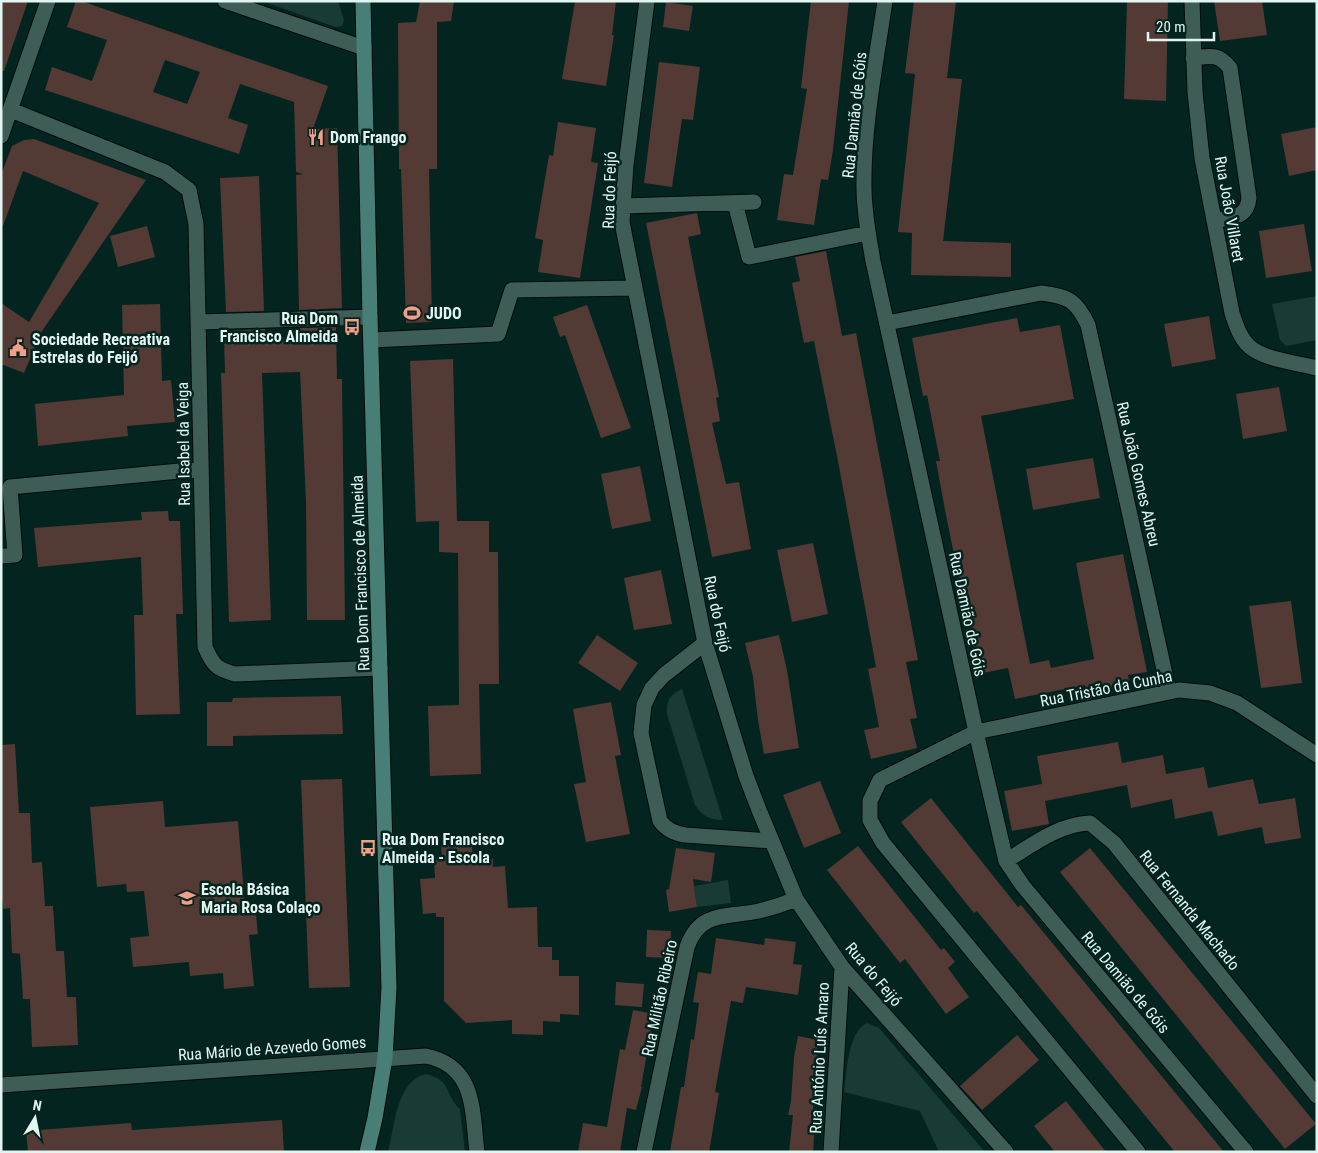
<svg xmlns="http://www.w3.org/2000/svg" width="1318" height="1153" font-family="'Roboto Condensed',sans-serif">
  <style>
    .green { fill: #193b35 }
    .building { fill: #543a34; fill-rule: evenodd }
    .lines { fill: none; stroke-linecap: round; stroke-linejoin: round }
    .street-casing { stroke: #000c09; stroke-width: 17 }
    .secondary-casing { stroke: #000c09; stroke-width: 17 }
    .street { stroke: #3e5d57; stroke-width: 15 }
    .secondary { stroke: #477e75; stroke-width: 15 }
    .labels { text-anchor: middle; stroke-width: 5; stroke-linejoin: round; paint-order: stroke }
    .street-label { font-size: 16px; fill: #e3f5f1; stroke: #04241f }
    .poi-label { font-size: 16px; font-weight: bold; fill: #e3f5f1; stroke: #04241f; text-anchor: start }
  </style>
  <rect width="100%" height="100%" fill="#04241f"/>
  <path class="green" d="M262 1H338L344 20 342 26 335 27Z
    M1317 296V340L1286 346 1280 340 1272 304Z
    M682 689 723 820C710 820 702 816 695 805L667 714C666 701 670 694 682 689Z
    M728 880 731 903 697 907 694 886Z
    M867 1023 879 1028 985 1152H939L920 1111 844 1092C847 1073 847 1033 867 1023Z
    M425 1074C452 1079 445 1096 460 1109L465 1152H388C395 1126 396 1082 425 1074Z"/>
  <path class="building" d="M1 1H28L4 71H1Z
    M76 1H81L328 86 313 129 337 128 342 308 299 310 296 175 303 174 296 172 294 102 240 84 228 118 248 125 239 154 45 90 52 67 92 81 107 40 67 27ZM165 60 200 72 187 104 153 92Z
    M420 1H454L451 21 437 22V169H429L432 322 406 323 401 169H399L398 23 416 22Z
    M575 1H616L612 35H614L606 86 562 79Z
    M811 1H849L833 150 828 180 821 179 814 225 777 220 784 174 793 175 807 89 801 88Z
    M914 1H956L947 78 962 79 943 241 1011 243V277L911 275 912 233 898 232 915 74 905 73Z
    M1127 1H1168L1166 101 1124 99Z
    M1214 1H1262L1267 35 1220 41Z
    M666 2 693 6 689 31 663 27Z
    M659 62 700 67 693 120 682 119 672 187 644 183Z
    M558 122 596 128 591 162 598 163 580 278 538 272 543 240 535 238 549 155 553 156Z
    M1317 127V170L1289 176 1281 134Z
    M34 139 146 180 42 331 24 373 1 364V303L29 322 99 203 23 171 3 226 1 225V175L12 146 24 140Z
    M259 176 264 311 226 312 220 178Z
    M697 213 701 234 688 237 719 397 716 398 720 421 712 423 726 484 739 482 751 549 712 557 646 223Z
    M1304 224 1312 271 1266 278 1259 231Z
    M147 226 155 257 118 267 110 236Z
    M826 251 842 336 856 333 918 660 906 662 917 718 910 719 917 748 871 759 864 730 879 727 868 669 876 667 838 461 814 341 804 343 792 283 800 281 795 257Z
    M160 304 162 381 171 380 175 422 127 426 128 436 38 446 35 404 124 395 122 305Z
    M587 305 631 428 601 438 565 335 560 337 553 317Z
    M1209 316 1216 359 1172 367 1164 324Z
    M1017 318 1020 332 1060 325 1074 399 981 416 1030 664 1049 660 1051 668 1094 659 1076 563 1123 554 1147 672 1128 675 1130 686 1087 695 1085 685 1015 699 1008 668 978 674 945 510 936 461H940L927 395 923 396 912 338Z
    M336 327 337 379H342L345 620H307L306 501 300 372 262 373 271 620 229 622 221 373H225L224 339H228L227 331 265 329V338L300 337V328Z
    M453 359 457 521H489V552H498L499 684H479L481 774 430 776 428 706 459 705 458 553 439 552V521L416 522 410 361Z
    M1279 387 1287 431 1243 439 1236 394Z
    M1093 458 1100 498 1033 510 1026 469Z
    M640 466 651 521 612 529 601 474Z
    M168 511 169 521H180L183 614H176L180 714 136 715 134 615H143L141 557 38 567 34 528 142 520 141 512Z
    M813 543 828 614 792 622 777 550Z
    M661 570 672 624 634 630 624 578Z
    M1291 601 1302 683 1261 688 1249 606Z
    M597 635 638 663 620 691 578 663Z
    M779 635 787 670 799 748 764 754 758 720 753 677 745 643Z
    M341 696 343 734 233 736V746H207V702H232L233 698Z
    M611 702 621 755 615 756 630 834 586 842 574 784 586 782 573 709Z
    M1118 742 1122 763 1163 755 1166 774 1204 767 1208 788 1253 779 1259 804 1295 798 1301 838 1265 844 1262 827 1218 836 1212 811 1175 819 1172 799 1131 808 1127 785 1045 801 1049 824 1012 831 1004 791 1042 784 1037 756Z
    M15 744 19 813H30L32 863 42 862 45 906H53L56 951H64L67 997H76L78 1045 32 1047 30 999H23L20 954 12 953 10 908 3 909 1 885V745Z
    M342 779 350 987 309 988 301 780Z
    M820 781 841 833 804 848 783 795Z
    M931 798 1018 907 1021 905 1224 1152H1175L977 911 974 913 901 822Z
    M163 801 165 827 238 821 245 905 255 904 258 934 249 935 254 986 224 989 223 973 190 976 189 962 133 967 130 938 149 936 144 891 127 892 126 884 97 887 90 807Z
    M472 844 473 860 493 859V867L505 866 508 908 537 907 538 947H552V960H559V976H579V1015L560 1014V1022L543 1021V1035L512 1034V1020L466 1023 444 1001V917H436V913L423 914 420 879 435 878 434 859 442 858 441 846Z
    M858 846 941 950 944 948 955 962 948 968 969 997 946 1014 905 959 900 963 827 870Z
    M676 848 715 853 711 882 693 879 697 907 669 912 666 890 669 889Z
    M1090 848 1316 1124 1285 1149 1060 872Z
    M647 930 671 931 670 958 646 957Z
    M716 938 764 945 765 938 796 942 793 964 802 965 798 995 746 987 743 1003 731 1001 715 1092 719 1093 709 1152H670L681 1087H684L691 1039 694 1040 699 1003 693 1002 698 972 711 974Z
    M616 982 644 984 642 1007 615 1005Z
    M633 1010 654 1014 641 1087H642L636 1110 627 1108 620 1152H578L583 1123 607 1127 620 1049 625 1050Z
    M1017 1035 1039 1060 982 1110 960 1086Z
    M798 1036 818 1040 813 1102 814 1138 813 1152H789L793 1115H788L791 1101 794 1057Z
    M1066 1101 1106 1152H1055L1034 1126Z
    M282 1120 284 1152H28L26 1131 131 1123 132 1130Z"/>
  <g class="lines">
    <g class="street-casing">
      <path id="street" d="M225 1 364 48
        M647 1 626 165 622 222 705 643 746 776 759 810 796 899 842 967 1006 1152
        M885 1C876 63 863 126 864 188 864 213 869 237 873 261L976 732 1006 861 1023 886 1246 1152
        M1192 1 1195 92 1202 158 1232 313C1236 325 1240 338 1250 347 1265 360 1298 363 1317 368
        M1193 58C1211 56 1218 53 1230 68L1249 198C1247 219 1231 217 1214 221
        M11 110 165 172 189 190 196 224 205 647C213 665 216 669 235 674L380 668
        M1 136 48 1
        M735 203 749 257 868 233
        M623 206 754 202
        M199 322 370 317
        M887 323 1041 293C1068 296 1076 300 1088 325L1169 692
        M371 340 498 334 512 290 634 288
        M1 556 15 555 10 487 201 469
        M705 643 664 675 652 688 644 705 641 733 660 821C667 830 674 833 685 835L772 841
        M1006 861C1032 845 1059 824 1090 823L1114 843 1317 1096
        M1 1085 426 1056C476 1066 472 1111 477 1152
        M644 1152 687 947C700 910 727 918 759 911 772 908 784 904 796 899
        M831 1152 842 967
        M1138 1152 883 843 870 820V801L880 780 976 732 1179 690 1210 693 1237 703 1317 755"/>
    </g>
    <g class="secondary-casing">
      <path id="secondary" d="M363 1 370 317 389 988 385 1058 375 1118 367 1152"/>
    </g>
    <use href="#street" class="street"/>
    <use href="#secondary" class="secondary"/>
  </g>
  <defs>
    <g id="restaurant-bare" transform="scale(1.35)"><path d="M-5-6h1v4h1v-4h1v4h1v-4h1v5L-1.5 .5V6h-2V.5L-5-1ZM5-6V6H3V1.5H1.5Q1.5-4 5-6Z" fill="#f49e8a" stroke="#04241f" stroke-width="2.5" paint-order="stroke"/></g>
    <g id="stadium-bare" transform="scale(1.35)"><path d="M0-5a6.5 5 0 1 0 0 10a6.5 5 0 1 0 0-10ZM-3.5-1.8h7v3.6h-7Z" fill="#f49e8a" stroke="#04241f" stroke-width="2.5" paint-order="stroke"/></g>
    <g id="bus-bare" transform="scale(1.35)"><path d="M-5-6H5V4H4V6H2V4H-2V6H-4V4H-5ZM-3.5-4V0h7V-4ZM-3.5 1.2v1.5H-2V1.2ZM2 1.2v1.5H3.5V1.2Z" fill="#f49e8a" stroke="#04241f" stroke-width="2.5" paint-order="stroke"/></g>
    <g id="civic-bare" transform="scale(1.35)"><path d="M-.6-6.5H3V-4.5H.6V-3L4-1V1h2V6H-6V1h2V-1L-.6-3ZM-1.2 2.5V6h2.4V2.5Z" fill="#f49e8a" stroke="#04241f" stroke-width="2.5" paint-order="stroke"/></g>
    <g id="school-bare" transform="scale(1.35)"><path d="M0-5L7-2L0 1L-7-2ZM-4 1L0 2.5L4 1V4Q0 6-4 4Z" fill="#f49e8a" stroke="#04241f" stroke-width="2.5" paint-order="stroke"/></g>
  </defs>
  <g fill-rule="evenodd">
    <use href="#restaurant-bare" x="316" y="137"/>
    <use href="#stadium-bare" x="412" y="313"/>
    <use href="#bus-bare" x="352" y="327"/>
    <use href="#civic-bare" x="18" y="348"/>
    <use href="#bus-bare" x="368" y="848"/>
    <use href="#school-bare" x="187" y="898"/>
  </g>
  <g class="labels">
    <g class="street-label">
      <text transform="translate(854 115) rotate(-84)" y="6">Rua Damião de Góis</text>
      <text transform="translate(609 190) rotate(-88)" y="6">Rua do Feijó</text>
      <text transform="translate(1230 209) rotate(80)" y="6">Rua João Villaret</text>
      <text transform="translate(183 444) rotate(-91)" y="6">Rua Isabel da Veiga</text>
      <text transform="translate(1139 474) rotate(77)" y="6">Rua João Gomes Abreu</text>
      <text transform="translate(360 573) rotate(-92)" y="6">Rua Dom Francisco de Almeida</text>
      <text transform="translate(718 614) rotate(78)" y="6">Rua do Feijó</text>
      <text transform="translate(968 614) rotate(78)" y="6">Rua Damião de Góis</text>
      <text transform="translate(1106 688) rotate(-11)" y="6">Rua Tristão da Cunha</text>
      <text transform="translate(1190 910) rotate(51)" y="6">Rua Fernanda Machado</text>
      <text transform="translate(874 974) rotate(50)" y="6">Rua do Feijó</text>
      <text transform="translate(1126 982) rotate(50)" y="6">Rua Damião de Góis</text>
      <text transform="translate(659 998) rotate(-78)" y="6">Rua Militão Ribeiro</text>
      <text transform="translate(272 1048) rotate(-4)" y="6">Rua Mário de Azevedo Gomes</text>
      <text transform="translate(819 1058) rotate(-87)" y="6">Rua António Luís Amaro</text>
    </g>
    <g class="poi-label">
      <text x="330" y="143">Dom Frango</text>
      <text x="426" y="319">JUDO</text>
      <text x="338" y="324" text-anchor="end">Rua Dom<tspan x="338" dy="18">Francisco Almeida</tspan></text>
      <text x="32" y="345">Sociedade Recreativa<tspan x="32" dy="18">Estrelas do Feijó</tspan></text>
      <text x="382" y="845">Rua Dom Francisco<tspan x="382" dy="18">Almeida - Escola</tspan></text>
      <text x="201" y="895">Escola Básica<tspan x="201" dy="18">Maria Rosa Colaço</tspan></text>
    </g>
  </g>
  <rect width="1318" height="1153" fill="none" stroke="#e3f5f1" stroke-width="5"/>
  <g transform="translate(35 1118) rotate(10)" stroke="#04241f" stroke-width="4" paint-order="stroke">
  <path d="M0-4L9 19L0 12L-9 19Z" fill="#e3f5f1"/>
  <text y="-8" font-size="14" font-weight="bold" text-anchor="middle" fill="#e3f5f1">N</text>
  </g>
  <path d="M1148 32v8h66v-8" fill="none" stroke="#e3f5f1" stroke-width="2.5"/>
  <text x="1156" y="32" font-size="15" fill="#e3f5f1" stroke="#04241f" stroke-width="4" paint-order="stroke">20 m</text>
</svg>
